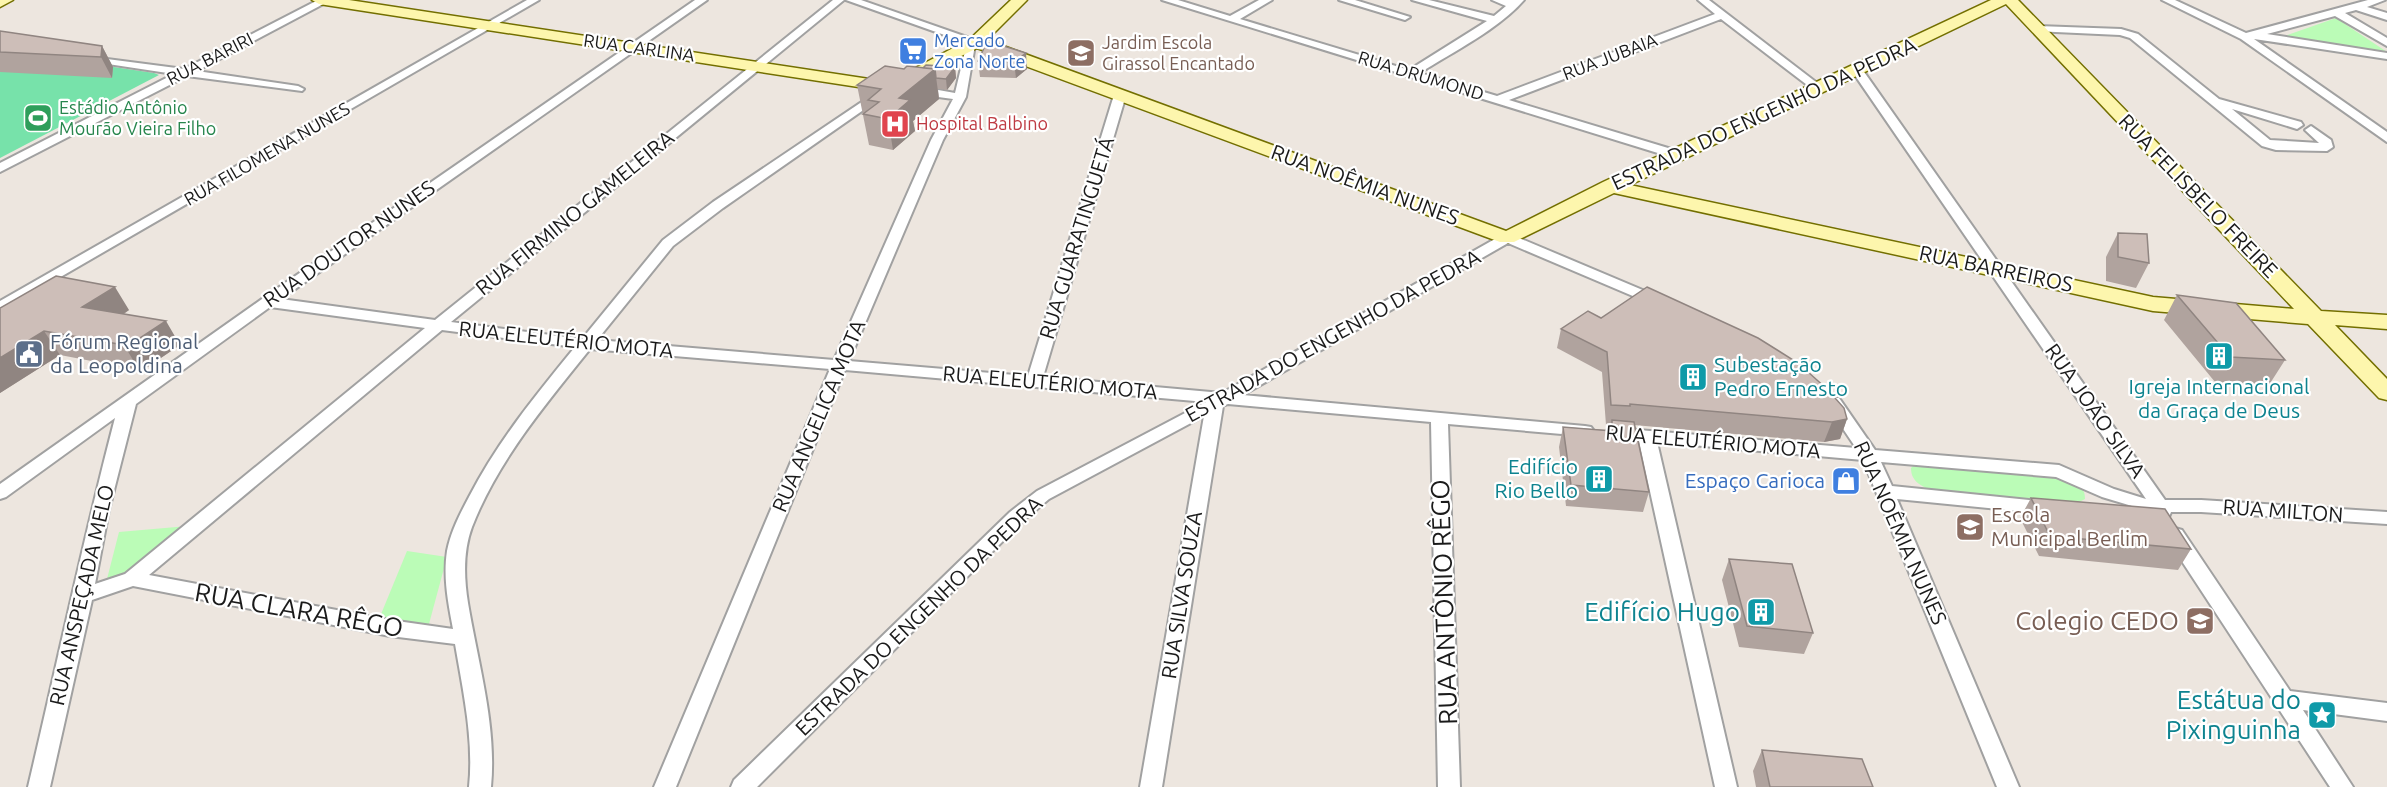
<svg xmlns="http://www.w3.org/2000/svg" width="2387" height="787" font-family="Ubuntu,sans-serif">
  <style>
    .park { fill: #bbfcb7 }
    .pitch { fill: #77e2aa }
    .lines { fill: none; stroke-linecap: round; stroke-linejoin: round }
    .street-casing { stroke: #a1a1a1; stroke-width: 4 }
    .secondary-casing { stroke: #736f00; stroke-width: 3 }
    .street { fill: #fff; fill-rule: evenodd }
    .secondary { fill: #fdf6ad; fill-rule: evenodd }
    .wall { fill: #b0a39e }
    .shaded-wall { fill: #908581 }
    .building { fill: #cdbeb8; stroke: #908581; stroke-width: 1.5 }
    .labels { text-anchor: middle; stroke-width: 4.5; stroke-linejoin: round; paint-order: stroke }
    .far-shop-label { font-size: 18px; fill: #366cbe; stroke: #fff; text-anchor: start }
    .far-education-label { font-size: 18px; fill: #785e54; stroke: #fff; text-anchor: start }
    .far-street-label { font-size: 18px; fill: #1a1a1a; stroke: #fff }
    .far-leisure-label { font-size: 18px; fill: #27864d; stroke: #fff; text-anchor: start }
    .far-health-label { font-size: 18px; fill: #be3a42; stroke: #fff; text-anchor: start }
    .street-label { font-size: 21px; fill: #1a1a1a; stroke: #fff }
    .service-label { font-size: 21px; fill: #4e5e75; stroke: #fff; text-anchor: start }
    .culture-label { font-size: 21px; fill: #0d838f; stroke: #fff; text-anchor: start }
    .shop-label { font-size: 21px; fill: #366cbe; stroke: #fff; text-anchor: end }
    .education-label { font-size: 21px; fill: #785e54; stroke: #fff; text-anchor: start }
    .near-street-label { font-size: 26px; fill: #1a1a1a; stroke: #fff }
    .near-culture-label { font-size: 26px; fill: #0d838f; stroke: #fff; text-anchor: end }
    .near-education-label { font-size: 26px; fill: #785e54; stroke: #fff; text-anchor: end }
  </style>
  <rect width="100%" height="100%" fill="#ede6df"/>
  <path class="park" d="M2336 18 2387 52 2279 38Z
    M1915 464C1950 466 2056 467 2080 487 2084 490 2085 494 2085 499L2075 504 1930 490C1920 485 1911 481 1911 468Z
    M188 526 124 577 110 581 107 579 119 532Z
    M407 551 447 557 429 624 379 619Z"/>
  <path class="pitch" d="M0 50 154 73 159 75 0 158Z"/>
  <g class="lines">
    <g class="street-casing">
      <path id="street" d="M318 0 329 1 197 71 298 86 304 89 302 91 187 76 0 172V163L174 74 88 61 84 60V56L184 69Z
        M527 0H539L0 312V301Z
        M695 0H707L281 299 435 320 833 0H844L451 322 582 339 663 240 713 202 878 91 882 93V97L723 208 673 246 597 340 834 360 931 140 953 99 916 94 910 90 916 86 955 93 967 43 846 0H861L981 42 975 45 966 97 943 140 849 361 1028 376 1114 95 1120 91 1126 95 1043 377 1222 393 1502 235H1512L1664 299 1667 302 1664 305H1654L1508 243 1243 395 1585 426 1591 427 1594 431 1591 435 1585 436 1448 424 1460 787H1438L1431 422 1228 404 1223 406 1162 787H1140L1204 416 1049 499 1024 520 757 787H731L734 780 1010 512 1037 491 1206 402 845 370 676 787H654L830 369 590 349C546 404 498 460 472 527 463 551 464 578 468 603 478 663 497 726 491 787H469C474 740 463 691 455 644L390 636 133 586 92 600 50 787H28C57 664 83 540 115 418L6 497 0 499V484L262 299ZM270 307 425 328 125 574 95 584 109 510 136 404ZM442 330 575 347C535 396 498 441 469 497 460 514 451 531 447 551 443 577 448 603 453 629L390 620 149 575Z
        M1162 0H1178L1230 16 1259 0H1272L1240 19 1409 70 1487 21 1412 0H1429L1494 16 1506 6 1492 0H1524C1499 29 1454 51 1420 73L1497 96 1715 14 1698 0H1709L1825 89 1823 91H1815L1721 19 1509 100 1678 151 1680 154 1674 158Z
        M1339 0H1355L1410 17 1405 20Z
        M2162 0H2175L2246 33 2368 0H2385L2367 7 2387 13V20L2356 10 2345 13 2387 38V46L2335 16 2267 34 2387 53V59L2254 39 2387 132V142L2241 39Z
        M2038 26 2121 29 2138 34 2219 99 2301 122 2303 125 2297 129 2232 109 2270 140 2319 143 2305 130 2311 126 2331 140 2333 147 2327 151 2276 150 2262 146 2130 38 2120 35 2034 31 2033 29Z
        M1858 68 1862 69 2165 500H2201L2387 512V524L2201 512H2171L2169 517 2162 519 2155 517 2152 512 2102 497 2056 477 1881 462 1892 486 2049 502 2055 504 2058 508 2055 512 2049 514 1897 499 2019 787H1997L1863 460 1657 442 1737 787H1715L1639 441 1608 437 1605 433 1608 429 1614 428 1856 448 1825 402 1827 398H1839L1875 450 2059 465 2114 489 2146 499 1852 71Z
        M2175 528 2182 530 2290 691 2387 703V721L2303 710 2353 787H2330L2168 540 2166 535 2168 530Z"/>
    </g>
    <g class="secondary-casing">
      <path id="secondary" d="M0 0H13L0 7Z
        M312 0H349L889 82 970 39 1011 0H1027L987 40 1506 231 1603 182 1991 0H2018L2321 311 2387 315V329L2335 325 2387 379V400L2379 398 2308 324 2153 311 1614 193 1514 242H1500L977 48 891 92 319 4ZM2006 4 2294 309 2153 297 1630 185Z"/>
    </g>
    <use href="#street" class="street"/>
    <use href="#secondary" class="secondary"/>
  </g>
  <path class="wall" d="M0 31 102 46 113 67 112 78 0 72Z
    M986 44 1027 69 1016 78 980 77 978 61Z
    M955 67 956 78 947 90 938 89 939 99 913 121 915 131 893 150 869 145 857 85 904 69Z
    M2118 233 2149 263 2136 288 2106 281V257Z
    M2177 295 2285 360 2269 385 2215 382 2164 320Z
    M0 308 129 310 124 314 180 345 146 368 139 370 60 355 0 393Z
    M1601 318 1847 419 1840 439 1824 442 1634 425 1649 492 1643 512 1566 506 1559 447 1563 427 1609 430 1610 425H1606L1602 372 1557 348 1561 329Z
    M2031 498 2191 549 2178 570 2039 556 2020 518Z
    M1729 559 1813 633 1804 654 1739 647 1722 580Z
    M1762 750 1873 787H1756L1753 771Z"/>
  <path class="shaded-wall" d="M102 46 113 67 112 78 101 57Z
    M1026 53 1027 69 1016 78 1014 62Z
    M955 67 956 78 947 90 946 79Z
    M935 69 939 99 913 121 915 131 893 150 888 119 899 98Z
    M115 287 129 310 97 331 82 307Z
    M166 321 180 345 146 368 139 370 124 345Z
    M44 331 60 355 0 393V358Z
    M1847 419 1840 439 1824 442 1832 422Z"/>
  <path class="building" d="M0 31 102 46 101 57 0 52Z
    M991 42 1026 53 1014 62 978 61 986 44Z
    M926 65 955 67 946 79 936 78 935 69 923 68Z
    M885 66 904 69 907 66 935 69 899 98 910 100 888 119 863 114 879 102 868 100 881 89 857 85Z
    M2118 233 2147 234 2149 263 2118 257Z
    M56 276 115 287 82 307 166 321 131 344 124 345 44 331 0 358V308Z
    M1647 287 1758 338 1798 363 1827 389 1844 408 1847 419 1832 422 1630 404V406L1611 405 1607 352 1561 329 1588 311 1601 318Z
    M2177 295 2236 303 2285 360 2230 357Z
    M1612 420 1634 422 1649 492 1571 485 1563 427 1612 431Z
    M2031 498 2165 509 2191 549 2050 536Z
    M1729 559 1792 564 1813 633 1747 626Z
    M1762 750 1862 759 1873 787H1770Z"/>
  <defs>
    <g id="supermarket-square" transform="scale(1.5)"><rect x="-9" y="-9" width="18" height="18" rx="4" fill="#3f7fe0" stroke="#fff"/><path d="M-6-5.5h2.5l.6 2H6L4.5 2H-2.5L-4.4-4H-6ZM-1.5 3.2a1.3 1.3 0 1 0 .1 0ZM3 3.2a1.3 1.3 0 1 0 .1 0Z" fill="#fff"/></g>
    <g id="school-square" transform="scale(1.5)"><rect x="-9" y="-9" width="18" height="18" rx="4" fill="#8d6e63" stroke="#fff"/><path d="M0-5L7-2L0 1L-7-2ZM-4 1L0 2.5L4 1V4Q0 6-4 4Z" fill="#fff"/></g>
    <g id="stadium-square" transform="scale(1.5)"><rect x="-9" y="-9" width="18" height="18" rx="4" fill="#2e9e5b" stroke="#fff"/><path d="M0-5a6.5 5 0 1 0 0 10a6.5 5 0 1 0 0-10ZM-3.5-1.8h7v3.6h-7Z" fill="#fff"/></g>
    <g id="hospital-square" transform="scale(1.5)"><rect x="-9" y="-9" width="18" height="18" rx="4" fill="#e0444e" stroke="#fff"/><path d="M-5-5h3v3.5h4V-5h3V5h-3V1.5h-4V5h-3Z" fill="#fff"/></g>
    <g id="civic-square" transform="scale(1.5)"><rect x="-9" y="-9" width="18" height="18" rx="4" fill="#5c6f8a" stroke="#fff"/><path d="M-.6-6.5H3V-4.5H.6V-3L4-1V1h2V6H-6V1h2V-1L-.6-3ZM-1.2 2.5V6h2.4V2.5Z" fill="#fff"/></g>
    <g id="building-square" transform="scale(1.5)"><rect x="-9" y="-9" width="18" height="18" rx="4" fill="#0f9aa8" stroke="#fff"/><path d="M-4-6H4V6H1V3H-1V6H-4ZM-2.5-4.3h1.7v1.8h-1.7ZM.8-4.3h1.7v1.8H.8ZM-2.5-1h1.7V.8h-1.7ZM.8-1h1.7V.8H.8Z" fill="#fff"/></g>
    <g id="shop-square" transform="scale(1.5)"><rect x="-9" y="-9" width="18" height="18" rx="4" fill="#3f7fe0" stroke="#fff"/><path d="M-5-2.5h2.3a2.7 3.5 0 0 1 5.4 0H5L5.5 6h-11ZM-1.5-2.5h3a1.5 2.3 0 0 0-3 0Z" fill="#fff"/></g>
    <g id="sight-square" transform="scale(1.5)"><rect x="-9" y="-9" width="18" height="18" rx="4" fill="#0f9aa8" stroke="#fff"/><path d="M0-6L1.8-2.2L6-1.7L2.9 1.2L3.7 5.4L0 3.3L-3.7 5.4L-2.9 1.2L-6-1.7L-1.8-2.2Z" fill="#fff"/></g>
  </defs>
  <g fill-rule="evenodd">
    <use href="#supermarket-square" x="913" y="51"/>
    <use href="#school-square" x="1081" y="53"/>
    <use href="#stadium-square" x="38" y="118"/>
    <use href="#hospital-square" x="895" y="124"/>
    <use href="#civic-square" x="29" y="354"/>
    <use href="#building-square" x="2219" y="356"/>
    <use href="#building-square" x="1693" y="377"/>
    <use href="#building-square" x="1599" y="479"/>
    <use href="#shop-square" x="1846" y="481"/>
    <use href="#school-square" x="1970" y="527"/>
    <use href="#building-square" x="1761" y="612"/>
    <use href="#school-square" x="2200" y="621"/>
    <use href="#sight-square" x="2322" y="715"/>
  </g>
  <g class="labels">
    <g class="far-shop-label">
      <text x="934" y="47">Mercado<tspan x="934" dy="21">Zona Norte</tspan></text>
    </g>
    <g class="far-education-label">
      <text x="1102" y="49">Jardim Escola<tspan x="1102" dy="21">Girassol Encantado</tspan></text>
    </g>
    <g class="far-street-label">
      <text transform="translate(639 48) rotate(8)" y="6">RUA CARLINA</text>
      <text transform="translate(1610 57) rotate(-21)" y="6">RUA JUBAIA</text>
      <text transform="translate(210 59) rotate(-27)" y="6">RUA BARIRI</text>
      <text transform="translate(1421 76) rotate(17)" y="6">RUA DRUMOND</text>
      <text transform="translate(267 154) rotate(-30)" y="6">RUA FILOMENA NUNES</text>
    </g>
    <g class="far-leisure-label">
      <text x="59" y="114">Estádio Antônio<tspan x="59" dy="21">Mourão Vieira Filho</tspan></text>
    </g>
    <g class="far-health-label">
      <text x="916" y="130">Hospital Balbino</text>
    </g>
    <g class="street-label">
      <text transform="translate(1764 114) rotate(-25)" y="7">ESTRADA DO ENGENHO DA PEDRA</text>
      <text transform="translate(1365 185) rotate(20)" y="7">RUA NOÊMIA NUNES</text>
      <text transform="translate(2198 196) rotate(46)" y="7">RUA FELISBELO FREIRE</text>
      <text transform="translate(575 213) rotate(-39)" y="7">RUA FIRMINO GAMELEIRA</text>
      <text transform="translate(1077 238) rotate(-73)" y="7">RUA GUARATINGUETÁ</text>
      <text transform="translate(349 244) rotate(-35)" y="7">RUA DOUTOR NUNES</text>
      <text transform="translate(1996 269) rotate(12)" y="7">RUA BARREIROS</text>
      <text transform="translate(1333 336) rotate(-29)" y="7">ESTRADA DO ENGENHO DA PEDRA</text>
      <text transform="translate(566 340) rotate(6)" y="7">RUA ELEUTÉRIO MOTA</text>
      <text transform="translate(1050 383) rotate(5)" y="7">RUA ELEUTÉRIO MOTA</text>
      <text transform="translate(2095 411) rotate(55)" y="7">RUA JOÃO SILVA</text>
      <text transform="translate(819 416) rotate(-67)" y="7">RUA ANGELICA MOTA</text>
      <text transform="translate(1713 442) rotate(5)" y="7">RUA ELEUTÉRIO MOTA</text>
      <text transform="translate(2283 511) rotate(4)" y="7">RUA MILTON</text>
      <text transform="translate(1900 533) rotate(66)" y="7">RUA NOÊMIA NUNES</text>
      <text transform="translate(82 595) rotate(-77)" y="7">RUA ANSPEÇADA MELO</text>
      <text transform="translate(1182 595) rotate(-81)" y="7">RUA SILVA SOUZA</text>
      <text transform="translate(919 616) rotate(-44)" y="7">ESTRADA DO ENGENHO DA PEDRA</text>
    </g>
    <g class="service-label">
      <text x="50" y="349">Fórum Regional<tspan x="50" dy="24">da Leopoldina</tspan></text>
    </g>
    <g class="culture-label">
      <text x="1714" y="372">Subestação<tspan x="1714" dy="24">Pedro Ernesto</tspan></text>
      <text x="2219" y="394" text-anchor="middle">Igreja Internacional<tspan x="2219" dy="24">da Graça de Deus</tspan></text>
      <text x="1578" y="474" text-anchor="end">Edifício<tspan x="1578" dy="24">Rio Bello</tspan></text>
    </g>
    <g class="shop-label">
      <text x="1825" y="488">Espaço Carioca</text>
    </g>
    <g class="education-label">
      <text x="1991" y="522">Escola<tspan x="1991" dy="24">Municipal Berlim</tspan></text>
    </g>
    <g class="near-street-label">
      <text transform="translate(1444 602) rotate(-92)" y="9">RUA ANTÔNIO RÊGO</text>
      <text transform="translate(299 610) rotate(10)" y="9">RUA CLARA RÊGO</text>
    </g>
    <g class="near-culture-label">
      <text x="1740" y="621">Edifício Hugo</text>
      <text x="2301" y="709">Estátua do<tspan x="2301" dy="30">Pixinguinha</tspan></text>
    </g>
    <g class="near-education-label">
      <text x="2179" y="630">Colegio CEDO</text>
    </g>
  </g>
</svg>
